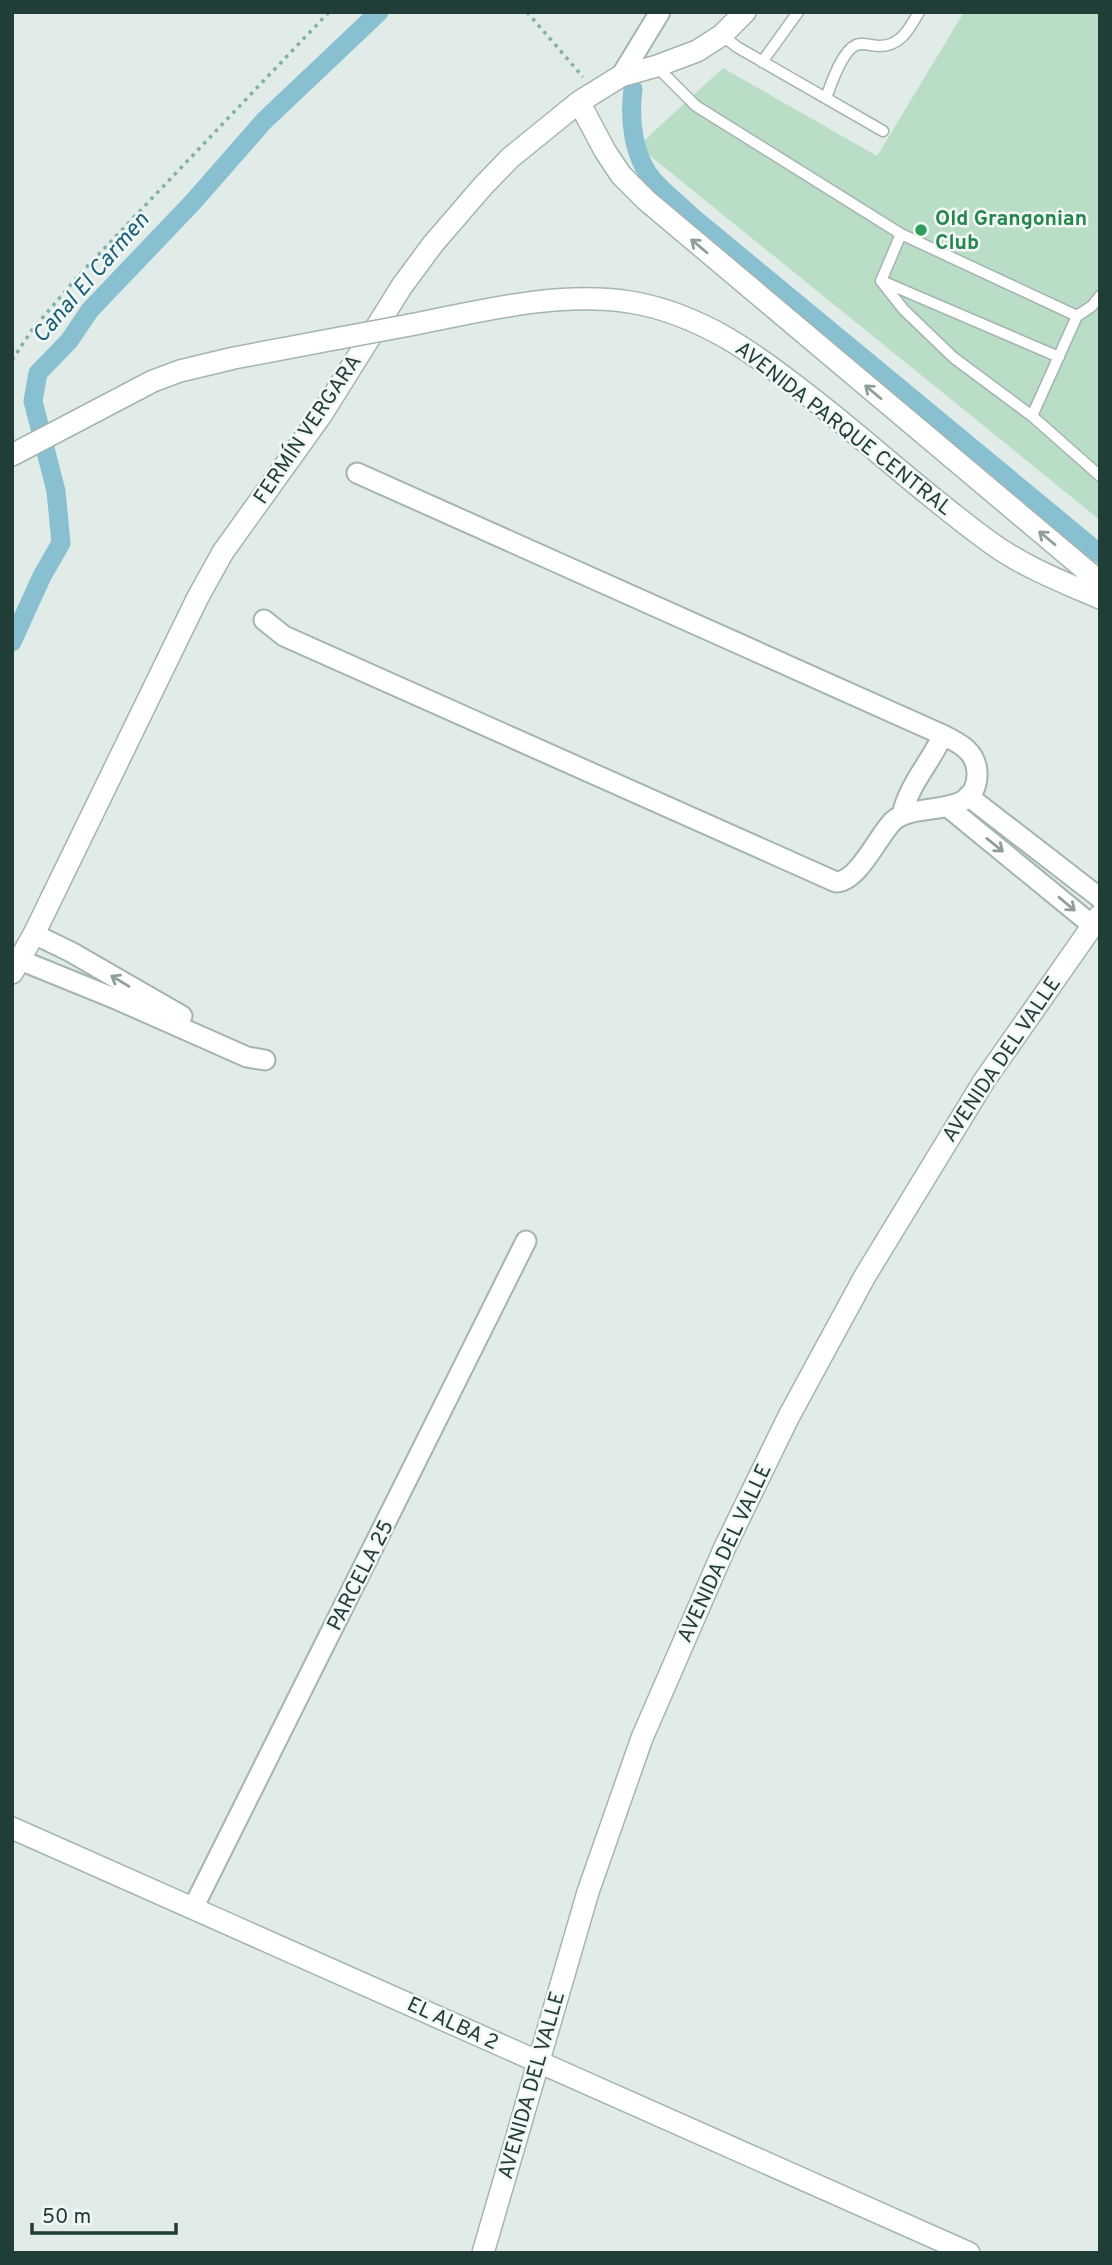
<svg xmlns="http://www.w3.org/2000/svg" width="1112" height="2265" font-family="Overpass,sans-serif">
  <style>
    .pitch { fill: #baddc6 }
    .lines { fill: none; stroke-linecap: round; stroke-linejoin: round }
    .canal { stroke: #89c0d1; stroke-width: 19 }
    .service-casing { stroke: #a4b4b0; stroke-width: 13 }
    .minor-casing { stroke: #a4b4b0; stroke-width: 23 }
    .tertiary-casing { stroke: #a4b4b0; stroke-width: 24 }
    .path { stroke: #81b0a5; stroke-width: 3.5; stroke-dasharray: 3.5 5; stroke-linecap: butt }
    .service { stroke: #fff; stroke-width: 10 }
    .minor { stroke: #fff; stroke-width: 19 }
    .tertiary { stroke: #fff; stroke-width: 21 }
    .tertiary-bridge-casing { stroke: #a4b4b0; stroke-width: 24; stroke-linecap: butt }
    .tertiary-bridge { stroke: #fff; stroke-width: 21 }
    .oneway { stroke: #909e9c }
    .leisure-dot { fill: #2e9e5b; stroke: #f2f8f6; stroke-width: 2.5 }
    .labels { text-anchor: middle; stroke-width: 5; stroke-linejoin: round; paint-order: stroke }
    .leisure-label { font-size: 21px; font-weight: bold; fill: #27864d; stroke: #f2f8f6; text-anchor: start }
    .street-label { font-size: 21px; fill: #213d38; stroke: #f2f8f6 }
    .water-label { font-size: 23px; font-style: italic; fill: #1b6179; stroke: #f2f8f6 }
  </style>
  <rect width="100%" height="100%" fill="#e1ece8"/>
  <path class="pitch" d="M964 12H1100V520L638 146 723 68 877 156Z"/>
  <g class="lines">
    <path class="canal" d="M633 89C629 119 633 157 653 180 664 193 678 203 690 215L1100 554
      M12 642 42 576 61 543 56 491 33 401 38 373 69 341 90 310 193 202 264 121 379 12"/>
    <g class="service-casing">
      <path id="service" d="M722 35 737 47 883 131
        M762 62 798 12
        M657 67 696 106 901 234 881 281 904 310 954 358 1032 416 1100 476
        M826 98C831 84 842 51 856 45 863 42 872 46 879 46 901 46 909 29 919 12
        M901 234 1077 316
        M884 282 1059 357
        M1032 416 1077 316 1092 306 1100 296"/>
    </g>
    <g class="minor-casing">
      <path id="minor" d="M621 76 660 12
        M264 620 284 636 836 882C858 882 878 836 893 821 916 800 979 821 977 772 976 751 959 743 943 735L357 473
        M968 796 1100 898
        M948 807 1092 925
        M902 815C909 784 930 763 943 735
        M34 934 71 952 182 1016
        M20 960 116 999 247 1057 265 1060
        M193 1908 526 1241"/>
    </g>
    <g class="tertiary-casing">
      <path id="tertiary" d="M579 102 605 151 621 175 646 200 1100 582
        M410 325C482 311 556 291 630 302 703 314 758 356 814 400 874 447 930 499 991 543 1024 567 1063 582 1100 598
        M12 455 153 381 180 371 234 358 340 338
        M12 973 34 934 198 597 223 552 322 414 402 286 433 244 483 186 510 158 579 102 621 76 657 66 697 51 722 35 745 12
        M12 1828 969 2253
        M483 2253 588 1892 642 1738 725 1547 789 1416 865 1276 984 1081 1100 915"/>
    </g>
    <path class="path" d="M527 12 583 77
      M12 360 32 330 80 274 329 12"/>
    <use href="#service" class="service"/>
    <use href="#minor" class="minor"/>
    <use href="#tertiary" class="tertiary"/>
    <g class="tertiary-bridge-casing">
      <path id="tertiary-bridge" d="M340 338 410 325"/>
    </g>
    <use href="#tertiary-bridge" class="tertiary-bridge"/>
  </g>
  <defs><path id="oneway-shaft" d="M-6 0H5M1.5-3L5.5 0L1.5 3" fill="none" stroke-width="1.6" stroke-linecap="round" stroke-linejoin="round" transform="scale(1.75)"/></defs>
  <g class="oneway">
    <use href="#oneway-shaft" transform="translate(699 246) rotate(-140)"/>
    <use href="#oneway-shaft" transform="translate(873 392) rotate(-140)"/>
    <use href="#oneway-shaft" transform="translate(1047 538) rotate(-140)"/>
    <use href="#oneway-shaft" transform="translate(995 845) rotate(39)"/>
    <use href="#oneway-shaft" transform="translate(1067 904) rotate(40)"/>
    <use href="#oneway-shaft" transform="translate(120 981) rotate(-149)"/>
  </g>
  <circle class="leisure-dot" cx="921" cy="230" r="7"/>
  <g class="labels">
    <g class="leisure-label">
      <text x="935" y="225">Old Grangonian<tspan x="935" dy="24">Club</tspan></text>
    </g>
    <g class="street-label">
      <text transform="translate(844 428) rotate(38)" y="7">AVENIDA PARQUE CENTRAL</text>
      <text transform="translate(307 429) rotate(-56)" y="7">FERMÍN VERGARA</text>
      <text transform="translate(1001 1059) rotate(-56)" y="7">AVENIDA DEL VALLE</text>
      <text transform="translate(724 1553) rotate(-65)" y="7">AVENIDA DEL VALLE</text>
      <text transform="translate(360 1575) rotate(-63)" y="7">PARCELA 25</text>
      <text transform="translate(453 2023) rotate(25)" y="7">EL ALBA 2</text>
      <text transform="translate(531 2085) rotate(-74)" y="7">AVENIDA DEL VALLE</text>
    </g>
    <g class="water-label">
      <text transform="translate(90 277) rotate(-49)" y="8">Canal El Carmen</text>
    </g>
  </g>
  <rect width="1112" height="2265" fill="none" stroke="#213d38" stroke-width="28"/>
  <path d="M32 2223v10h144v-10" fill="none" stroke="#213d38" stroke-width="3.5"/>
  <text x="42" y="2223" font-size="21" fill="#213d38" stroke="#f2f8f6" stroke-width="5" paint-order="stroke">50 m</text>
</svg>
